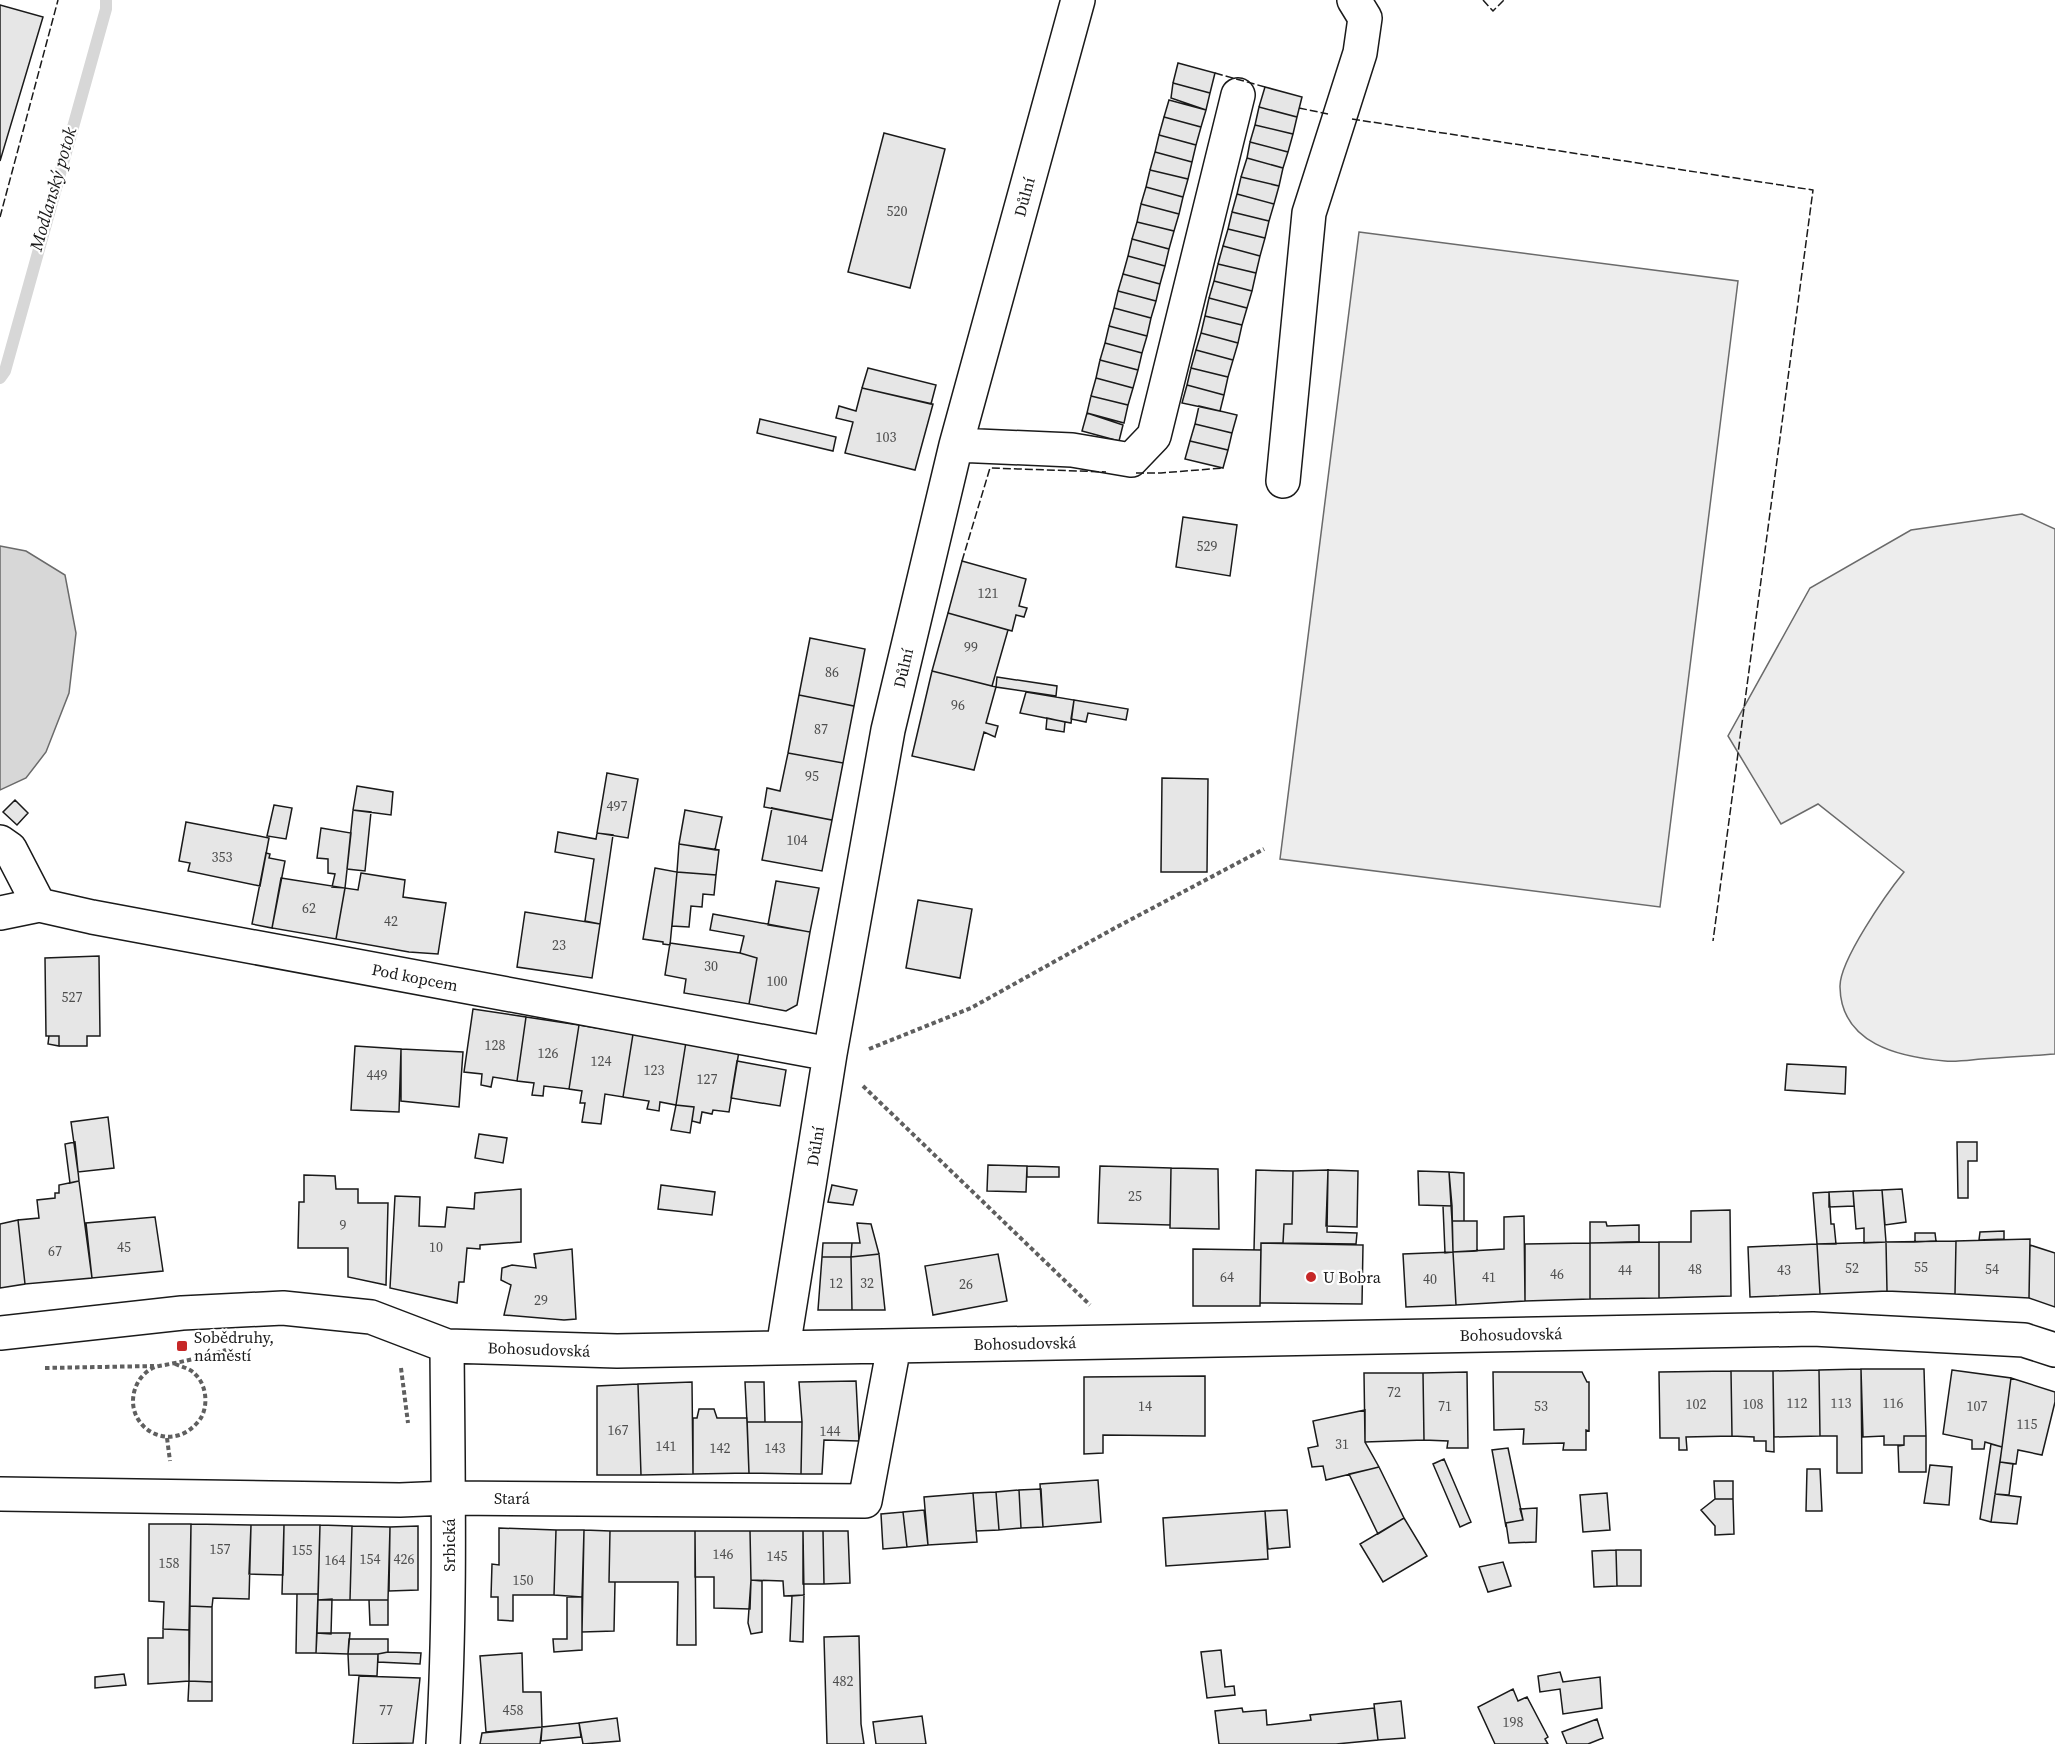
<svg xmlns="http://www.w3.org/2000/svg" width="2055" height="1744" font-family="'Source Serif 4',serif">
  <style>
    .green { fill: #ededed; stroke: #6a6a6a; stroke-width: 1.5 }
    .water { fill: #d7d7d7; stroke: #6a6a6a; stroke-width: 1.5 }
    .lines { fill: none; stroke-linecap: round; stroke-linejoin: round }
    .stream { stroke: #d7d7d7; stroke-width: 12 }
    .building { fill: #e6e6e6; stroke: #1a1a1a; stroke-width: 1.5 }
    .minor-casing { stroke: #1a1a1a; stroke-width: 36 }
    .path { stroke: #5f5f5f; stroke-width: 4; stroke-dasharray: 4.5 3; stroke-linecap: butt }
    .minor { stroke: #fff; stroke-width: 33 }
    .fence { stroke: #1a1a1a; stroke-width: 1.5; stroke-dasharray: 8 3; stroke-linecap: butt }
    .poi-dot { fill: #c62828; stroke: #fff; stroke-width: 2 }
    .labels { text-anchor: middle; stroke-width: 4.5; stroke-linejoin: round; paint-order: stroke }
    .number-label { font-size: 14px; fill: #4d4d4d }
    .street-label { font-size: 16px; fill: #1a1a1a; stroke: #fff }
    .poi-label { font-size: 16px; fill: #1a1a1a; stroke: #fff; text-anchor: start }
    .water-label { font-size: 18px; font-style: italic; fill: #1a1a1a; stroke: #fff }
  </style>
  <rect width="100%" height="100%" fill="#fff"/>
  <path class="green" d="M1359 232 1738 281 1660 907 1280 859Z
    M2022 514 2055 529V1054C2030 1056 2006 1057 1981 1059 1970 1060 1957 1062 1945 1061 1899 1057 1841 1044 1840 987 1839 961 1887 893 1904 872L1818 804 1781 824 1728 736 1810 588 1911 530Z"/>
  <path class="water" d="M0 546 26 551 65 575 76 633 69 693 46 752 26 778 0 790Z"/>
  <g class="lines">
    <path class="stream" d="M0 378 5 371 106 9V0"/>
  </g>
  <path class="building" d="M0 5 43 17 0 161Z
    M1178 63 1215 73 1210 93 1173 83Z
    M1173 83 1210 93 1206 110 1171 98Z
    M1265 87 1302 97 1297 117 1259 107Z
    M1169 100 1206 110 1201 127 1164 117Z
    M1259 107 1297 117 1293 134 1255 125Z
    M1164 117 1201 127 1196 145 1159 135Z
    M1255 125 1293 134 1288 152 1250 142Z
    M884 133 945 149 910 288 848 272Z
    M1159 135 1196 145 1192 162 1155 152Z
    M1250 142 1288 152 1283 168 1247 158Z
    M1155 152 1192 162 1188 179 1150 170Z
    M1247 158 1283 168 1279 186 1241 177Z
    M1150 170 1188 179 1183 197 1146 187Z
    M1241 177 1279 186 1274 204 1237 194Z
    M1146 187 1183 197 1179 214 1141 204Z
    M1237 194 1274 204 1269 221 1232 212Z
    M1141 204 1179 214 1174 231 1137 222Z
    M1232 212 1269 221 1265 238 1228 229Z
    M1137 222 1174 231 1169 249 1132 239Z
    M1228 229 1265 238 1260 256 1223 246Z
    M1132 239 1169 249 1165 266 1128 256Z
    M1223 246 1260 256 1256 273 1218 264Z
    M1128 256 1165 266 1160 284 1123 274Z
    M1218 264 1256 273 1252 291 1214 281Z
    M1123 274 1160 284 1156 301 1118 291Z
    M1214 281 1252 291 1247 308 1209 298Z
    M1118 291 1156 301 1151 318 1114 308Z
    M1209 298 1247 308 1242 325 1205 316Z
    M1114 308 1151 318 1147 336 1109 326Z
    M1205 316 1242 325 1238 343 1201 333Z
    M1109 326 1147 336 1142 353 1105 343Z
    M1201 333 1238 343 1233 360 1196 350Z
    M1105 343 1142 353 1138 370 1100 360Z
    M1196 350 1233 360 1228 377 1191 368Z
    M1100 360 1138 370 1133 388 1096 378Z
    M868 368 936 385 931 404 862 388Z
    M1191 368 1228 377 1224 395 1187 385Z
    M1096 378 1133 388 1128 405 1091 396Z
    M1187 385 1224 395 1220 411 1182 403Z
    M862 388 933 404 915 470 845 453 853 422 836 418 839 406 856 411Z
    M1091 396 1128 405 1124 423 1087 413Z
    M1199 406 1237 415 1232 433 1195 424Z
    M1087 413 1123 425 1119 441 1082 431Z
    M760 419 836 437 833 451 757 433Z
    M1195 424 1232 433 1228 450 1190 441Z
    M1190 441 1228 450 1223 468 1185 459Z
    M1183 517 1237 525 1230 576 1176 567Z
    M962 561 1026 579 1019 606 1027 608 1024 617 1016 615 1012 631 948 613Z
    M948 613 1008 630 992 686 932 671Z
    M810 638 865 649 854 706 799 695Z
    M932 671 996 687 986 723 998 726 995 737 984 732 974 770 912 756Z
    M997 677 1057 686 1056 696 996 687Z
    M1026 692 1074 700 1071 723 1020 713Z
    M799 695 854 706 843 763 788 753Z
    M1074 700 1128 709 1126 720 1088 713 1086 722 1071 719Z
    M1047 718 1065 722 1064 732 1046 729Z
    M788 753 843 763 832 820 764 807 767 788 780 791Z
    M607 773 638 779 628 838 597 833Z
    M1162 778 1208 779 1207 872H1161Z
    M357 786 393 792 391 815 353 810Z
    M15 800 28 813 17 825 3 812Z
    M274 805 292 808 286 839 267 836Z
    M772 808 832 820 822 871 762 860Z
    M353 810 371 812 365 871 347 869Z
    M685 810 722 817 715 850 679 844Z
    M186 822 269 838 260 886 188 871 190 863 179 861Z
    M321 828 351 833 345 888 332 887 335 874 328 873V859L317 858Z
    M558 832 596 839 597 833 613 835 600 924 585 921 594 859 555 852Z
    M679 844 719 850 716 875 677 872Z
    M266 853 270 854 269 858 285 861 272 928 252 924Z
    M655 868 677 872 670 945 663 944V942L643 939Z
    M677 872 716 875 714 895 703 894 702 907 691 906 689 927 672 926Z
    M361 873 405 880 403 897 446 903 438 954 409 952 336 939 345 888 358 890Z
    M281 878 345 888 336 939 272 928Z
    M776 881 819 888 810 932 768 925Z
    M918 900 972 909 960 978 906 968Z
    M525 912 600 924 592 978 517 967Z
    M713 914 810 932 797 1005 786 1011 749 1004 757 958 740 953 744 936 710 930Z
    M670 943 740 953 757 958 749 1004 684 993 686 979 665 975Z
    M99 956 100 1036H87V1046H59V1036H46L45 958Z
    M473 1009 526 1017 517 1081 493 1077 491 1087 481 1085 482 1074 464 1072Z
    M526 1017 579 1025 569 1089 544 1086 543 1096 532 1095 534 1083 517 1081Z
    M579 1025 633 1034 623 1097 605 1094 601 1124 582 1122 585 1103H580L582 1091 569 1089Z
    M633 1034 686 1042 676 1105 660 1102 659 1111 647 1109 649 1101 623 1097Z
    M49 1036H59V1046L48 1044Z
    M686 1042 739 1051 729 1112 713 1110 712 1114 702 1112 700 1123 692 1121 694 1107 676 1105Z
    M355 1046 401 1049 399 1112 351 1110Z
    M401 1049 463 1052 459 1107 401 1101Z
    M737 1061 786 1070 780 1106 731 1098Z
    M1787 1064 1846 1067 1845 1094 1785 1090Z
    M676 1105 694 1107 690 1133 671 1130Z
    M108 1117 114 1168 78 1172 71 1122Z
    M479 1134 507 1138 503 1163 475 1158Z
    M75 1142 79 1181 70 1183 65 1144Z
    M1957 1142H1977V1161H1968V1198H1958Z
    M988 1165 1027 1166 1026 1192 987 1191Z
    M1027 1166 1059 1167V1177H1027Z
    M1100 1166 1171 1168 1170 1225 1098 1223Z
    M1171 1168 1218 1169 1219 1229 1170 1228Z
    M1256 1170 1293 1171 1292 1224H1284L1283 1243H1261V1250H1254Z
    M1328 1170 1327 1232 1357 1233 1356 1244 1283 1243 1284 1224H1292L1293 1171Z
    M1328 1170 1358 1171 1357 1227 1326 1226Z
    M1418 1171 1449 1172 1452 1206 1419 1205Z
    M1449 1172 1464 1173V1221H1452Z
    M304 1175 335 1176 336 1189H358V1203H388L386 1285 348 1277V1248H298L299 1202H304Z
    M79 1181 92 1278 25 1284 18 1220 39 1218 37 1200 55 1198V1193H59V1185Z
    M661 1185 715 1192 712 1215 658 1209Z
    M832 1185 857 1190 853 1205 828 1202Z
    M521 1189V1242L480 1245V1249L467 1248 464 1282H459L457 1303 390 1288 395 1196 420 1197 419 1226 445 1227 447 1207 474 1209 475 1193Z
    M1902 1189 1906 1222 1885 1225 1882 1190Z
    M1882 1190 1886 1242 1864 1243V1228L1856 1229 1853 1191Z
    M1853 1191 1854 1206 1829 1207V1192Z
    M1829 1192 1831 1224H1834L1836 1244H1817L1813 1193Z
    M1443 1206H1452L1453 1252 1445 1253Z
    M1730 1210 1731 1296 1659 1298V1242H1691V1211Z
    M1524 1216 1525 1301 1456 1305 1453 1252 1504 1249V1217Z
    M155 1217 163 1271 92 1278 86 1223Z
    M18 1220 25 1284 0 1288V1224Z
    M1452 1221H1477V1251L1453 1252Z
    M1590 1222H1606L1607 1226 1639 1225V1242L1590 1243Z
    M857 1223 871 1224 879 1254 851 1257 852 1243H860Z
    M2004 1231V1239L1979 1240 1980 1232Z
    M1915 1233H1935L1936 1241 1915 1242Z
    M2030 1239 2029 1298 1955 1294 1956 1241Z
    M1956 1241 1955 1294 1887 1291 1886 1242Z
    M1659 1242V1298L1590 1299V1243Z
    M1886 1242 1887 1291 1820 1294 1817 1244Z
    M823 1243H852L851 1257H822Z
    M1261 1243 1363 1245 1362 1304 1260 1303Z
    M1590 1243V1299L1525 1301V1244Z
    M1817 1244 1820 1294 1750 1297 1748 1247Z
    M2030 1245 2055 1253V1307L2029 1298Z
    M572 1249 576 1319 564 1320 504 1315 511 1285 501 1280 502 1268 512 1265 536 1268 534 1254Z
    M1193 1249 1261 1250 1260 1306H1193Z
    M1453 1252 1456 1305 1406 1307 1403 1254Z
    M879 1254 885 1310H852L851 1257Z
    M998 1254 1007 1301 933 1315 925 1266Z
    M822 1257H851L852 1310H818Z
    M1861 1369 1862 1473H1837V1436H1820L1819 1370Z
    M1861 1369H1924L1926 1436H1904V1445H1884V1436L1863 1437Z
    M1819 1370 1820 1436 1774 1437 1773 1371Z
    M1952 1370 2011 1378 2002 1447 1985 1442 1984 1449H1972V1440L1943 1434Z
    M1731 1371 1732 1436 1686 1437 1687 1450H1679V1438H1660L1659 1372Z
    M1731 1371H1773L1774 1452 1766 1451V1441H1754V1437L1732 1436Z
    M1467 1372 1468 1448H1447L1448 1441 1424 1440 1423 1373Z
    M1493 1372H1582L1587 1382H1589V1431L1586 1430V1450H1563L1564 1443 1523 1444 1524 1429 1494 1430Z
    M1364 1373H1423L1424 1440 1365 1442Z
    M1205 1376V1436L1103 1435V1453L1084 1454V1377Z
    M2011 1378 2055 1392V1402L2042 1455 2018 1450 2016 1464 2000 1462Z
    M856 1381 859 1441 824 1440 822 1474H801L802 1422 799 1382Z
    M692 1382 693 1474 641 1475 638 1384Z
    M745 1382H764L765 1422H747Z
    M638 1384 641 1475H597V1386Z
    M699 1409H714L717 1418H747L749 1473 693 1474V1418H697Z
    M1365 1410V1442L1379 1467 1326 1480 1323 1466 1312 1467 1308 1448 1318 1446 1313 1421Z
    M747 1422H802L801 1474 749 1473Z
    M1904 1436H1926V1472H1899L1898 1446 1904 1445Z
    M1991 1444 2002 1447 1991 1522 1980 1519Z
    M1508 1448 1523 1520 1506 1523V1527L1492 1450Z
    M1444 1459 1471 1522 1460 1527 1433 1464Z
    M2000 1462 2013 1464 2009 1495 1995 1494Z
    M1930 1465 1952 1467 1949 1505 1924 1503Z
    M1379 1467 1404 1518 1378 1534 1349 1474Z
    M1807 1469H1820L1822 1511H1806Z
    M1098 1480 1101 1522 1043 1527 1040 1484Z
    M1714 1481H1733V1499H1715Z
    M1041 1489 1043 1527 1021 1528 1019 1490Z
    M1019 1490 1021 1528 999 1530 996 1492Z
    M996 1492 999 1530 976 1531 973 1493Z
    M973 1493 977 1542 928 1545 924 1497Z
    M1607 1493 1610 1530 1583 1532 1580 1495Z
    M1995 1494 2021 1497 2017 1524 1991 1522Z
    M1715 1499H1733L1734 1534 1715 1535V1526L1701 1510Z
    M1537 1508 1536 1542 1509 1543 1506 1523 1523 1520 1520 1509Z
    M924 1510 928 1545 907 1547 903 1512Z
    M1287 1510 1290 1547 1268 1549 1265 1511Z
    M1265 1511 1268 1559 1166 1566 1163 1518Z
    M903 1512 907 1547 883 1549 881 1514Z
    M1404 1518 1427 1556 1383 1582 1360 1544Z
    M149 1524H191L189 1630 163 1629 164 1602 149 1601Z
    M191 1524 251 1525 249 1599 213 1598 212 1607 190 1606Z
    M251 1525H284L283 1575 249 1574Z
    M284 1525H320L318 1594H282Z
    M320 1525 352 1526 350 1600H318Z
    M352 1526 390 1527 388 1600H350Z
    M418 1526V1590L389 1591 390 1527Z
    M499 1528 556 1530 554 1595H513V1621L498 1620V1597H491L492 1564 499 1565Z
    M556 1530H584L582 1597 554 1595Z
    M584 1530 610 1531 609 1582H615L614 1631 582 1632Z
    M610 1531H695L696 1645H677L678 1582H609Z
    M695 1531H750L751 1580 750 1609 714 1608V1577H695Z
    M750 1531H803L804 1595 784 1596 783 1581 751 1580Z
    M803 1531H823L824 1584H803Z
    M823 1531H848L850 1583 824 1584Z
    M1616 1550 1617 1586 1594 1587 1592 1551Z
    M1616 1550H1641V1586H1617Z
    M1503 1562 1511 1586 1488 1592 1479 1567Z
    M751 1580 762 1581V1632L751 1634 748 1623Z
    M297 1594H318L316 1653H296Z
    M804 1595 803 1642 790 1641 792 1596Z
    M567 1597H582V1650L554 1652 553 1639H567Z
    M332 1599 331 1634 317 1633 318 1600Z
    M369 1600H388V1625H370Z
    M190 1606 212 1607V1682L189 1681Z
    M163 1629 189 1630V1681L148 1684V1638H163Z
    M317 1633H350L348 1654 316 1653Z
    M859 1636 861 1724 864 1744H827L824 1637Z
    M349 1639H388V1652L378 1654H348Z
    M1221 1650 1225 1687 1234 1686 1235 1695 1207 1698 1201 1652Z
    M388 1652 421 1653 420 1664 378 1662V1654Z
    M522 1653 523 1692H541L542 1727 486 1732 480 1656Z
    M348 1654H378L377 1676 349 1675Z
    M1560 1672 1563 1682 1600 1677 1602 1708 1563 1714 1560 1689 1540 1692 1538 1676Z
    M124 1674 126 1685 95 1688V1677Z
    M359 1676 420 1678 413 1743 353 1744Z
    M189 1681 212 1682V1701H188Z
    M1513 1689 1518 1701 1527 1697 1548 1737 1545 1739 1548 1744H1495L1478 1707Z
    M1401 1701 1405 1738 1378 1740 1374 1704Z
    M1242 1708 1243 1712 1266 1710 1267 1725 1311 1720 1310 1715 1374 1708 1378 1740 1336 1744H1219L1215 1711Z
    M922 1716 926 1744H876L873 1722Z
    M617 1718 620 1741 583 1744 579 1723Z
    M1597 1719 1603 1738 1588 1744H1567L1562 1732Z
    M579 1723 581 1737 541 1741 542 1727Z
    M542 1727 540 1744H480L482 1733Z"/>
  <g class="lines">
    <g class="minor-casing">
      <path id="minor" d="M956 445 1072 450 1131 460 1154 436 1238 95
        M1283 481 1309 213 1360 53 1365 18 1354 0
        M0 842 10 849 39 905
        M0 913 39 905 92 917 830 1054
        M0 1333 182 1313 283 1308 371 1317 447 1346 617 1351 1813 1329 2024 1340 2055 1350
        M783 1348 830 1054 888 730 956 445 1078 0
        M0 1494 400 1500 448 1498 865 1501 894 1346
        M443 1744C451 1611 448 1479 447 1346"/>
    </g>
    <path class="path" d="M869 1049 971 1008 1113 929 1264 849
      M863 1086 1090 1305
      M175 1364C180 1366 191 1369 195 1374 208 1386 209 1411 197 1423 167 1457 117 1422 138 1382 142 1375 151 1367 159 1366 182 1362 204 1357 226 1350
      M45 1368 154 1366
      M401 1368 408 1423
      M167 1438 170 1461"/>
    <use href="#minor" class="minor"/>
    <path class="fence" d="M1483 0 1493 11 1504 0
      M1215 73 1265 87
      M1299 108 1328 114
      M1352 119 1813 190 1713 941
      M0 217 58 0
      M1136 473H1161L1223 468
      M962 561 990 468 1106 472"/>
  </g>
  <g class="poi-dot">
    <circle cx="1311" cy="1277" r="6"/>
    <rect x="176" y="1340" width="12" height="12" rx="3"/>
  </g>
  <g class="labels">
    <g class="number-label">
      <text x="897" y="216">520</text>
      <text x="886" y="442">103</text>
      <text x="1207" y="551">529</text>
      <text x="988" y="598">121</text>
      <text x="971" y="652">99</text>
      <text x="832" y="677">86</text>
      <text x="958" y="710">96</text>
      <text x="821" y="734">87</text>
      <text x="812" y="781">95</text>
      <text x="617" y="811">497</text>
      <text x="797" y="845">104</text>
      <text x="222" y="862">353</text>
      <text x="309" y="913">62</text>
      <text x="391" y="926">42</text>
      <text x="559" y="950">23</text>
      <text x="711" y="971">30</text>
      <text x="777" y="986">100</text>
      <text x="72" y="1002">527</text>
      <text x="495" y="1050">128</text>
      <text x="548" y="1058">126</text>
      <text x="601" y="1066">124</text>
      <text x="654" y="1075">123</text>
      <text x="377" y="1080">449</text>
      <text x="707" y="1084">127</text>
      <text x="1135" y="1201">25</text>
      <text x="343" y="1230">9</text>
      <text x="124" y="1252">45</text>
      <text x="436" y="1252">10</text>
      <text x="55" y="1256">67</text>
      <text x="1921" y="1272">55</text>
      <text x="1852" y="1273">52</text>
      <text x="1695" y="1274">48</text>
      <text x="1992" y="1274">54</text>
      <text x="1625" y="1275">44</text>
      <text x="1784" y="1275">43</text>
      <text x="1557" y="1279">46</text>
      <text x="1227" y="1282">64</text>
      <text x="1489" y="1282">41</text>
      <text x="1430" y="1284">40</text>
      <text x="836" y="1288">12</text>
      <text x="867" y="1288">32</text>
      <text x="966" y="1289">26</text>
      <text x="541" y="1305">29</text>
      <text x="1394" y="1397">72</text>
      <text x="1797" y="1408">112</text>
      <text x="1841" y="1408">113</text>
      <text x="1893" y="1408">116</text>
      <text x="1696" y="1409">102</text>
      <text x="1753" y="1409">108</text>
      <text x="1145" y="1411">14</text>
      <text x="1445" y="1411">71</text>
      <text x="1541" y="1411">53</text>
      <text x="1977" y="1411">107</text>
      <text x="2027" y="1429">115</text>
      <text x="618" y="1435">167</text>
      <text x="830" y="1436">144</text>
      <text x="1342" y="1449">31</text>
      <text x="666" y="1451">141</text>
      <text x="720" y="1453">142</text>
      <text x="775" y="1453">143</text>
      <text x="220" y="1554">157</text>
      <text x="302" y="1555">155</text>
      <text x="723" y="1559">146</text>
      <text x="777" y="1561">145</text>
      <text x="370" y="1564">154</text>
      <text x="404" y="1564">426</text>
      <text x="335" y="1565">164</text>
      <text x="169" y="1568">158</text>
      <text x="523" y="1585">150</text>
      <text x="843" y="1686">482</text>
      <text x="386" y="1715">77</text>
      <text x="513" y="1715">458</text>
      <text x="1513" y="1727">198</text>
    </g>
    <g class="street-label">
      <text transform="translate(1024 197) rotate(-75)" y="6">Důlní</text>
      <text transform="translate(903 668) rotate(-77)" y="6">Důlní</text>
      <text transform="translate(415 977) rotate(11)" y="6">Pod kopcem</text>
      <text transform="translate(815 1146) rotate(-81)" y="6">Důlní</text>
      <text transform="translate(1511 1334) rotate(-1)" y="6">Bohosudovská</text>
      <text transform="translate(1025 1343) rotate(-1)" y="6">Bohosudovská</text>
      <text transform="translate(539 1349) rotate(2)" y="6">Bohosudovská</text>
      <text x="512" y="1504">Stará</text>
      <text transform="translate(449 1545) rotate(-90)" y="6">Srbická</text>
    </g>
    <g class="poi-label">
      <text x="1323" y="1283">U Bobra</text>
      <text x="194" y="1343">Sobědruhy,<tspan x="194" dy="18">náměstí</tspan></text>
    </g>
    <g class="water-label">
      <text transform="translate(53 189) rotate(-74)" y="6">Modlanský potok</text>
    </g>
  </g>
</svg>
